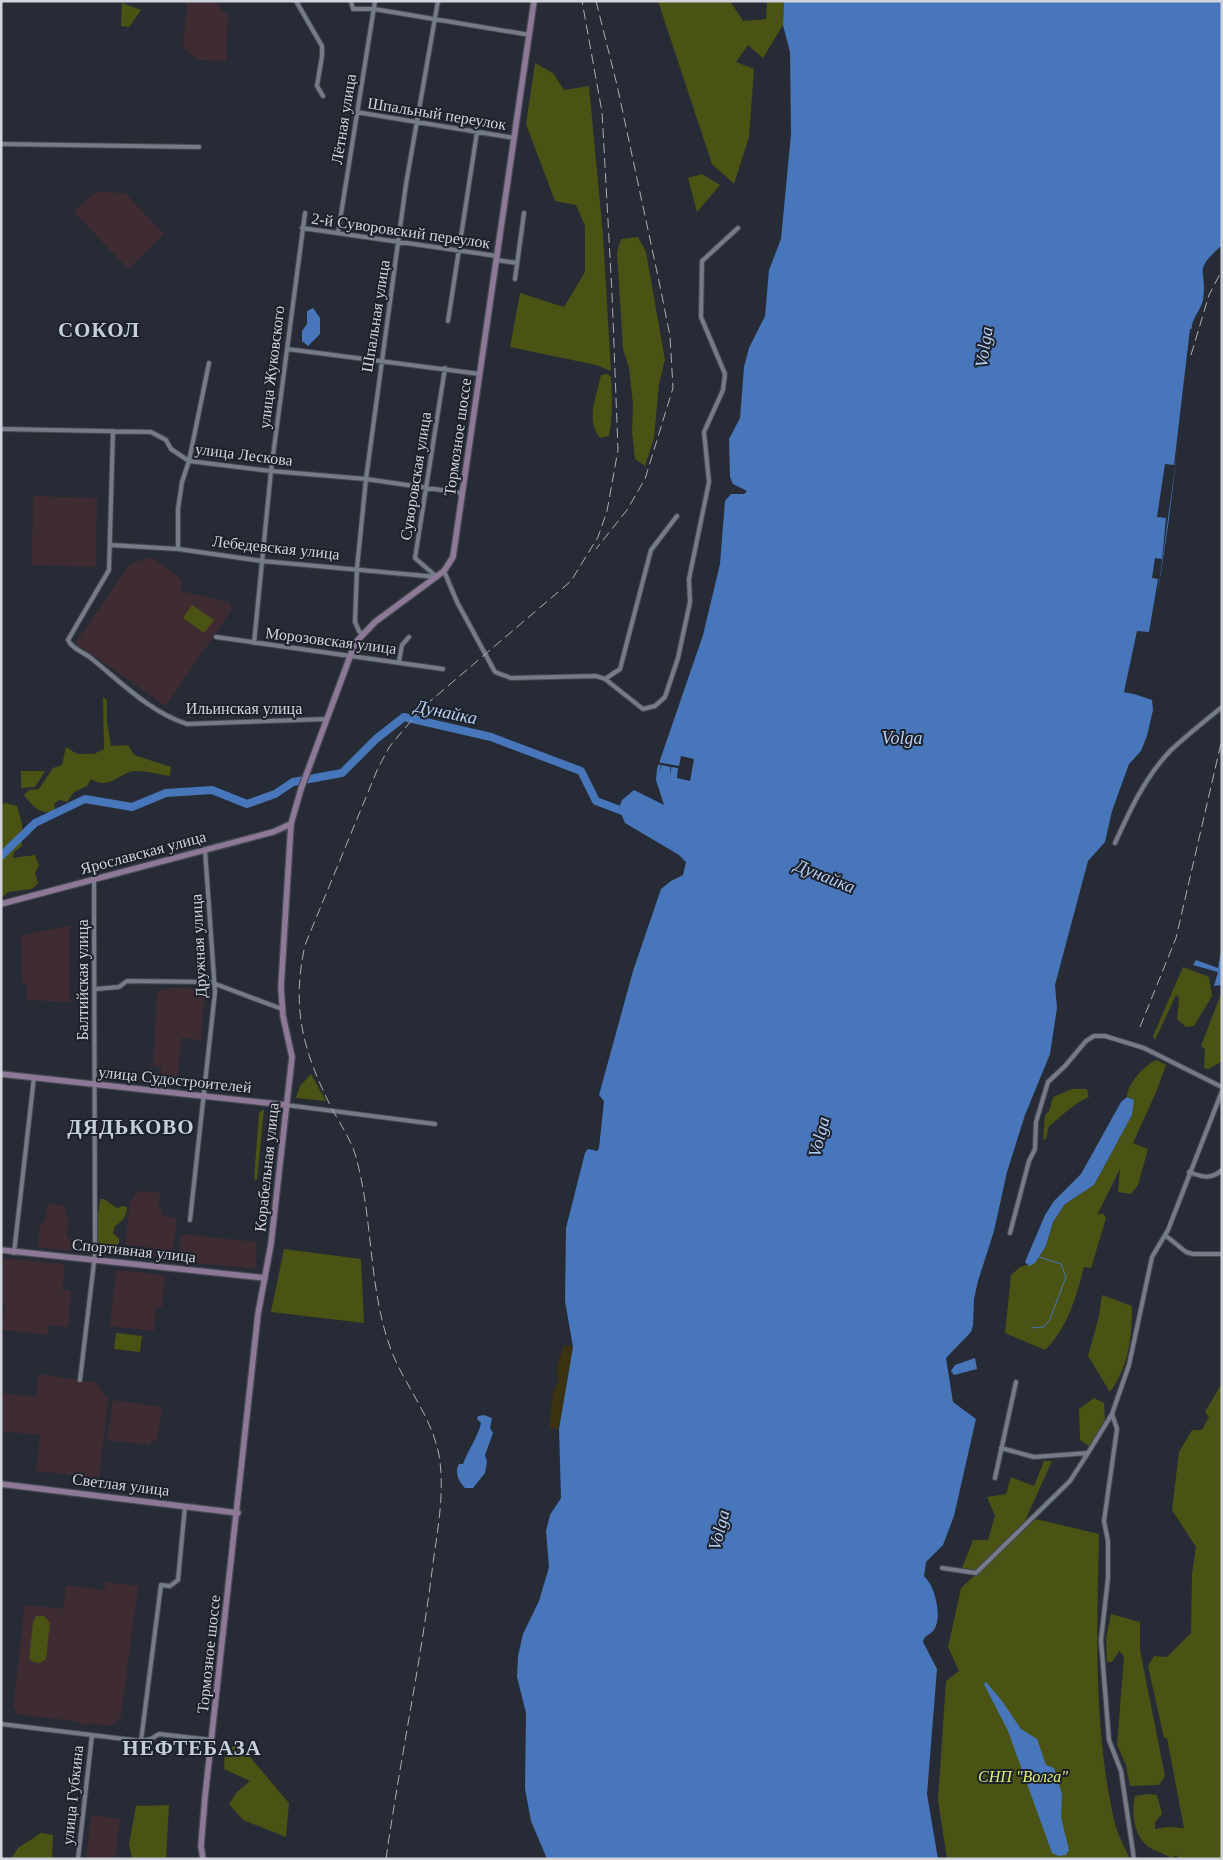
<svg xmlns="http://www.w3.org/2000/svg" width="1223" height="1860" font-family="Georgia,serif">
  <style>
    .education { fill: #3f2c33 }
    .green { fill: #4a5314 }
    .sand { fill: #3a3211 }
    .water { fill: #4776bb }
    .pier { fill: #262b35 }
    .lines { fill: none; stroke-linecap: round; stroke-linejoin: round }
    .stream { stroke: #4776bb; stroke-width: 1 }
    .river { stroke: #4776bb; stroke-width: 8 }
    .street-casing { stroke: #454952; stroke-width: 6 }
    .secondary-casing { stroke: #454952; stroke-width: 8 }
    .street { stroke: #757b88; stroke-width: 4 }
    .secondary { stroke: #8d7898; stroke-width: 5.5 }
    .rail { stroke: #aaaeb5; stroke-width: 1; stroke-dasharray: 10 5; stroke-linecap: butt }
    .labels { text-anchor: middle; stroke-width: 4; stroke-linejoin: round; paint-order: stroke }
    .street-label { font-size: 16px; fill: #d1d4db; stroke: #1c212b }
    .park-label { font-size: 16px; font-style: italic; fill: #dcf076; stroke: #1c212b }
    .water-label { font-size: 18px; font-style: italic; fill: #b5cef4; stroke: #1c212b }
    .district-label { font-size: 21px; font-weight: bold; letter-spacing: 1px; fill: #c6cddb; stroke: #1c212b }
  </style>
  <rect width="100%" height="100%" fill="#262b35"/>
  <path class="education" d="M187 1H214L228 16 226 61 197 60 183 47Z
    M96 192 125 193 164 234 128 269 73 211Z
    M33 496 97 498 96 567 32 565Z
    M152 557 182 580 181 591 230 603 232 609 166 706 75 643 130 564Z
    M70 925V1002L27 1000V984L22 983 21 936Z
    M172 988 205 989 201 1040 181 1038 177 1086 160 1084 161 1067 153 1066 157 991Z
    M136 1191 160 1193 159 1204 162 1215 177 1219 173 1248 169 1258 150 1255V1247L125 1245 130 1202 135 1195Z
    M48 1204 64 1205 68 1220 67 1238 73 1239 72 1251 38 1247 40 1225 45 1221Z
    M181 1234 257 1242 255 1269 178 1261Z
    M1 1258 65 1264 62 1290 71 1291 68 1327 49 1325 48 1335 2 1330 5 1303H1Z
    M116 1270 165 1275 162 1307H156L154 1331 110 1326Z
    M38 1374 95 1382 108 1400 99 1478 36 1471 40 1435 1 1431V1393L36 1397Z
    M113 1400 162 1407 157 1441H151L150 1445 107 1440Z
    M106 1582 138 1586 121 1716 111 1726 89 1723 86 1726 74 1721 16 1714 17 1710 13 1709 25 1605 63 1609 66 1585 104 1590Z
    M91 1815 120 1819 115 1859H86Z"/>
  <path class="green" d="M658 1H730L743 21 766 19 767 1H784L783 25 763 58 748 45 736 62 754 69 749 137 734 184 712 164Z
    M122 3 141 10 129 27 121 26Z
    M535 63 553 73 564 90 589 86 603 235 611 371 596 365 510 347 520 293 564 307 585 272V226L576 205 555 201 526 124Z
    M702 174 720 185 697 212 688 178Z
    M638 237 646 252 665 360 659 384 654 438 645 466 635 459 632 432 633 404 629 368 623 349 617 252 621 239Z
    M608 374 611 377C612 396 613 417 609 436L600 438C585 419 597 396 601 375Z
    M192 605 214 620 204 633 183 618Z
    M103 697 107 700V722L111 746 128 745 134 755 171 767 170 776C158 774 146 771 134 771 120 772 110 791 91 779L87 786 74 792 67 802 59 800 54 804 55 809C44 819 30 804 24 795L29 790 39 789 53 768 62 765 66 747 77 754H94L104 749Z
    M21 771H45L35 787 21 788Z
    M5 803 17 806 22 824V846L14 852 13 858 35 855 39 866 35 873 38 883 32 889 8 892 1 898V805Z
    M1183 967 1209 977 1212 996 1194 1026 1186 1027 1177 1019 1179 998 1176 995 1155 1040 1153 1036Z
    M1222 991V1061L1209 1069 1204 1068 1205 1049 1201 1046Z
    M1157 1060 1166 1065 1157 1090 1133 1143 1148 1149 1138 1185 1131 1194 1118 1192 1120 1169 1097 1215 1103 1213 1106 1218 1091 1268 1084 1267C1076 1297 1068 1328 1045 1350L1005 1333 1011 1275 1020 1267 1035 1263 1046 1246 1053 1222 1065 1204 1094 1185 1132 1115 1131 1098 1127 1097C1127 1084 1145 1064 1157 1060Z
    M311 1074 326 1101 296 1098 300 1086Z
    M1072 1089H1087L1089 1097C1074 1103 1062 1116 1049 1126L1046 1139 1043 1140 1045 1115 1049 1111 1053 1097Z
    M262 1110H264L257 1180 254 1179 259 1113Z
    M100 1199H104L117 1208 123 1206 127 1207C127 1216 122 1222 115 1226L113 1233 119 1238V1243L116 1246 121 1252 130 1254 132 1257 98 1253 97 1223Z
    M284 1249 361 1259 364 1323 271 1312Z
    M1102 1295 1132 1306C1132 1336 1129 1367 1110 1392L1088 1356 1099 1316Z
    M116 1333 142 1336 140 1352 114 1349Z
    M1222 1383V1859H1178L1177 1855 1171 1858C1164 1853 1156 1852 1149 1847 1134 1837 1131 1813 1135 1796L1149 1794 1157 1795 1162 1814 1155 1822V1829L1168 1827 1184 1828 1167 1738H1164L1148 1666 1154 1656 1167 1657 1191 1633 1192 1574 1196 1547 1172 1510 1179 1452 1192 1430H1202L1209 1417 1205 1412Z
    M1094 1398 1104 1403 1105 1420 1089 1446 1080 1440 1079 1409Z
    M1044 1461H1052L1025 1521 975 1570 962 1568 973 1540H988L995 1516 987 1497 1006 1494 1011 1477 1034 1486Z
    M1036 1519 1099 1534C1097 1629 1093 1726 1114 1820 1117 1833 1124 1846 1130 1859H947L938 1800 946 1681 959 1671 948 1647 961 1588Z
    M1111 1614 1140 1622V1650L1165 1776 1159 1785 1130 1786 1126 1765 1117 1745 1124 1656 1119 1651 1112 1662H1107L1106 1639Z
    M36 1616H44L50 1623 46 1659 40 1663 33 1662 29 1658 33 1622Z
    M239 1744 289 1803 286 1837 243 1820 229 1804 237 1792 250 1781 224 1769 225 1750Z
    M169 1805 166 1859H132L129 1844 136 1806Z
    M41 1833 53 1835 52 1859H11L18 1848Z"/>
  <path class="sand" d="M564 1345 573 1347 559 1429 549 1428 553 1392 558 1381 557 1368Z"/>
  <path class="water" d="M784 1H1222V245C1191 273 1208 267 1203 300 1201 309 1194 316 1192 325L1169 519 1159 585 1137 695 1152 700 1153 710 1147 736 1141 751 1129 764 1112 811 1105 842 1088 861 1055 985 1057 1008 1050 1054 1025 1115 1007 1172 994 1231 978 1281 974 1299 973 1325 971 1332 946 1358 953 1402 976 1419 954 1516 943 1545 926 1562 924 1576C935 1586 942 1615 935 1628 932 1635 924 1634 923 1642L937 1669 927 1794 938 1859H547L531 1821 525 1789 526 1713 517 1677 518 1656 523 1634 539 1601 549 1567 546 1531 550 1515 561 1498 559 1429 573 1347 565 1301 566 1228 585 1153 588 1149 597 1151 599 1148 604 1101 599 1095 633 971 661 889 671 881 683 875 686 862 679 855 625 823 619 808 622 800 634 790 664 805 656 780 657 769 703 635 720 564 725 501 731 494H744L747 491 733 484 730 477 729 439 740 418 744 367 749 348 765 316 769 270 781 239 791 134 790 52 783 25Z
    M313 308 320 318V334L308 346 302 341V331L307 324V311Z
    M1222 944V985L1214 986 1218 972 1193 965 1196 960 1218 968Z
    M1127 1097 1134 1100 1132 1115 1094 1185 1065 1204 1053 1222 1046 1246 1035 1263 1030 1266 1027 1264 1025 1262 1045 1215 1054 1201 1081 1174 1121 1102Z
    M975 1358 977 1369 954 1375 951 1371 955 1365Z
    M484 1415 492 1418 490 1428 493 1433 485 1455 487 1462 485 1473 473 1488H465C459 1482 454 1472 459 1464H463C468 1450 478 1437 481 1423L477 1419 478 1416Z
    M986 1682 1002 1701 1021 1729 1037 1739 1046 1765 1054 1768 1062 1794 1061 1817 1069 1850 1066 1855 1059 1856 1052 1853 1008 1731 984 1684Z"/>
  <path class="pier" d="M1190 329H1194L1151 642 1138 695 1124 692 1137 631 1149 632 1158 579 1152 578 1155 558 1162 559 1166 518 1157 517 1165 464 1174 465Z
    M681 756 694 759 690 781 677 778 678 768 671 767 670 775V767L662 765 659 772 661 765 657 764V762L679 766Z"/>
  <g class="lines">
    <path class="stream" d="M1031 1328 1044 1327 1050 1319 1066 1277 1061 1264 1039 1257"/>
    <path class="river" d="M1 856 35 823 85 799 132 807 166 793 212 790 247 804 275 794 293 782 342 773 376 739 404 717 491 737 581 771 596 801 628 813"/>
    <g class="street-casing">
      <path id="street" d="M296 1 322 46V56L317 86 323 96
        M351 1 353 9H374L530 35
        M356 112 514 138
        M1 144 199 147
        M302 228 497 256
        M338 233 375 1
        M497 260 517 263
        M515 279 524 213
        M448 321 477 132
        M287 349 480 374
        M1 429 151 432 166 440 171 449 189 461 271 471 366 479 462 493
        M113 431 109 570 72 633 68 640C72 649 84 652 92 659 122 683 150 712 187 724L327 719
        M111 545 178 549 262 561 437 577
        M178 549V509L182 482 189 461 209 363
        M444 571 457 602 495 672 511 678 596 676 605 679 643 709 655 706 665 697 678 658 690 602 689 579 709 482 704 432 723 390 725 374 701 317 702 261 738 228
        M437 577 415 558 445 368
        M362 634 359 631 355 622 357 568 366 479 406 184 438 1
        M216 637 443 669
        M254 643 271 471 305 213
        M399 661 402 645 409 637
        M605 679 620 669 651 550 677 516
        M1115 843C1130 810 1145 777 1171 750 1187 735 1205 721 1222 707
        M96 989 119 987 127 981 210 982 282 1009
        M286 1105 435 1124
        M1189 1172C1202 1177 1211 1180 1222 1170
        M190 1220 215 992 205 850
        M1010 1233 1029 1161 1035 1149 1036 1122 1048 1082 1065 1066 1086 1041 1094 1036H1105L1144 1048 1222 1087
        M1165 1235 1186 1252 1193 1254H1222
        M14 1253 34 1077
        M80 1380 95 1254 94 880
        M1001 1448 1034 1457 1088 1453 1112 1414
        M995 1478 1016 1382
        M942 1568 976 1573 1070 1481 1088 1453
        M1 1724 141 1741 151 1739 159 1734 212 1740
        M141 1741 161 1585 170 1586 178 1580 185 1506
        M78 1859 92 1735
        M1134 1859 1121 1771 1109 1740 1101 1640 1108 1578V1541L1104 1521 1117 1429 1112 1414 1129 1365 1152 1257 1168 1230 1222 1091"/>
    </g>
    <g class="secondary-casing">
      <path id="secondary" d="M1 904 273 832 291 824
        M1 1074 286 1105
        M1 1250 265 1278
        M1 1484 238 1513
        M203 1859 201 1846 205 1797 258 1314 271 1244 292 1057 283 1016 281 987 291 824 301 789 355 643 375 622 444 571 453 557 534 1"/>
    </g>
    <use href="#street" class="street"/>
    <use href="#secondary" class="secondary"/>
    <path class="rail" d="M596 1 617 85 660 286 670 336 673 388 645 479 627 510 596 549
      M1191 355 1209 295 1222 270
      M1140 1027 1176 938 1222 739
      M386 1859C400 1760 421 1662 433 1563 438 1528 445 1490 439 1455 431 1414 403 1384 390 1347 369 1288 373 1225 358 1165 354 1144 342 1127 332 1109 303 1051 291 1009 305 945L378 768 390 746 421 709 571 581 598 537 607 511 618 450 612 293 602 112 582 1"/>
  </g>
  <g class="labels">
    <g class="street-label">
      <text transform="translate(437 113) rotate(9)" y="6">Шпальный переулок</text>
      <text transform="translate(343 119) rotate(-81)" y="6">Лётная улица</text>
      <text transform="translate(401 230) rotate(8)" y="6">2-й Суворовский переулок</text>
      <text transform="translate(375 316) rotate(-81)" y="6">Шпальная улица</text>
      <text transform="translate(271 367) rotate(-83)" y="6">улица Жуковского</text>
      <text transform="translate(457 437) rotate(-82)" y="6">Тормозное шоссе</text>
      <text transform="translate(244 454) rotate(7)" y="6">улица Лескова</text>
      <text transform="translate(415 476) rotate(-81)" y="6">Суворовская улица</text>
      <text transform="translate(276 547) rotate(6)" y="6">Лебедевская улица</text>
      <text transform="translate(331 640) rotate(7)" y="6">Морозовская улица</text>
      <text x="244" y="714">Ильинская улица</text>
      <text transform="translate(143 852) rotate(-15)" y="6">Ярославская улица</text>
      <text transform="translate(198 946) rotate(-93)" y="6">Дружная улица</text>
      <text transform="translate(82 980) rotate(-90)" y="6">Балтийская улица</text>
      <text transform="translate(175 1079) rotate(6)" y="6">улица Судостроителей</text>
      <text transform="translate(266 1167) rotate(-84)" y="6">Корабельная улица</text>
      <text transform="translate(134 1250) rotate(6)" y="6">Спортивная улица</text>
      <text transform="translate(121 1484) rotate(7)" y="6">Светлая улица</text>
      <text transform="translate(208 1654) rotate(-84)" y="6">Тормозное шоссе</text>
      <text transform="translate(72 1795) rotate(-84)" y="6">улица Губкина</text>
    </g>
    <g class="park-label">
      <text x="1023" y="1782">СНП "Волга"</text>
    </g>
    <g class="water-label">
      <text transform="translate(984 347) rotate(-82)" y="6">Volga</text>
      <text transform="translate(446 712) rotate(12)" y="6">Дунайка</text>
      <text x="902" y="744">Volga</text>
      <text transform="translate(825 876) rotate(22)" y="6">Дунайка</text>
      <text transform="translate(819 1137) rotate(-76)" y="6">Volga</text>
      <text transform="translate(719 1530) rotate(-76)" y="6">Volga</text>
    </g>
    <g class="district-label">
      <text x="99" y="337">СОКОЛ</text>
      <text x="131" y="1134">ДЯДЬКОВО</text>
      <text x="192" y="1755">НЕФТЕБАЗА</text>
    </g>
  </g>
  <rect width="1223" height="1860" fill="none" stroke="#d1d4db" stroke-width="5"/>
</svg>
